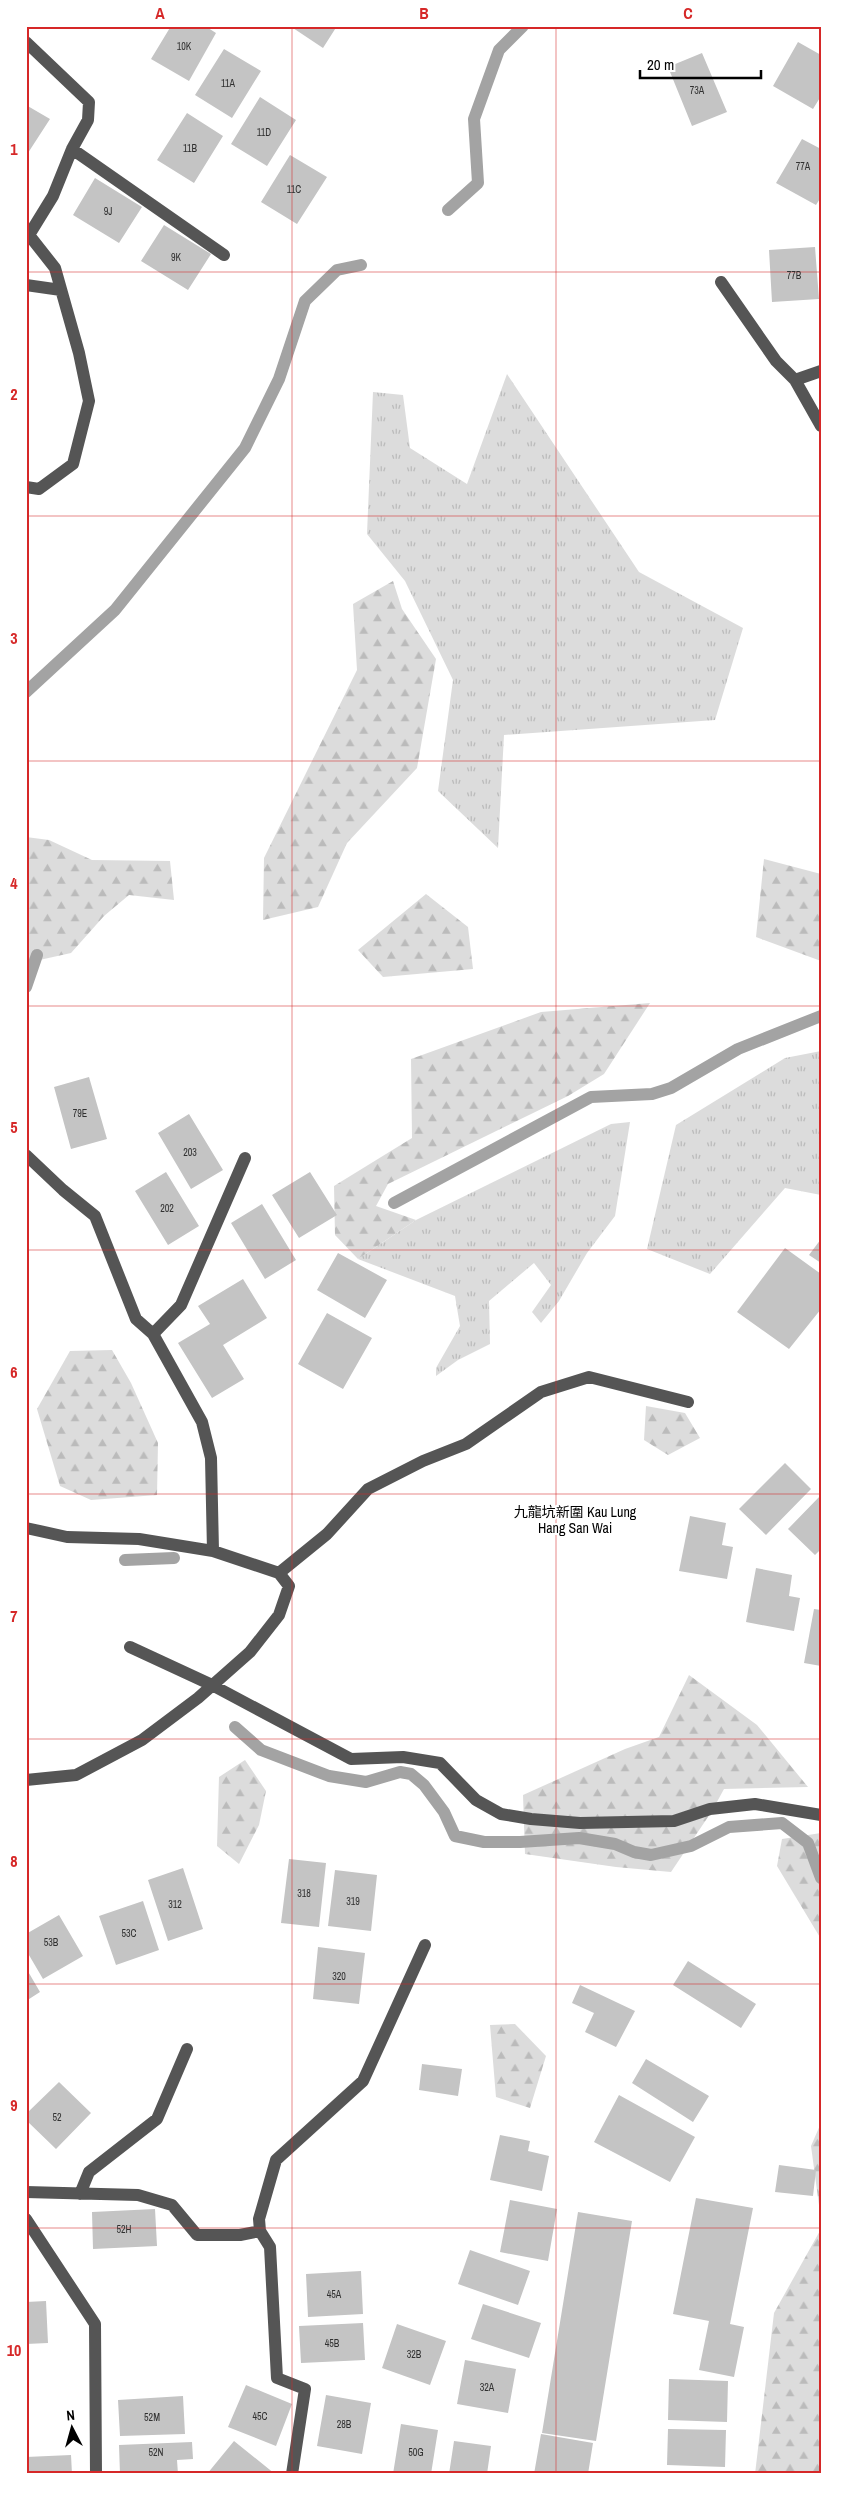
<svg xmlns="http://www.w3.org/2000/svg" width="847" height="2500" font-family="'Archivo Narrow','Noto Sans TC',sans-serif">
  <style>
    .grass { fill: url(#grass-tufts) }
    .forest { fill: url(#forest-firs) }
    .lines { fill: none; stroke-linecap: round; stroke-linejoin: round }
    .stream { stroke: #a3a3a3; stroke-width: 12 }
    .building { fill: #c4c4c4 }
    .minor { stroke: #555; stroke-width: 12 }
    .grid { fill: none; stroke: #d62828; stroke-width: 1; stroke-opacity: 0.55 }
    .labels { text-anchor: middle; stroke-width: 4; stroke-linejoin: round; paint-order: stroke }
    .number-label { font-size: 10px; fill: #313131 }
    .neighbourhood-label { font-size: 14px; fill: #000; stroke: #fff }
    .neatline { fill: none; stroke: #d62828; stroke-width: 2 }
    .grid-label { font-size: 16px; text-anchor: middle; font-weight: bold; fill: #d62828 }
  </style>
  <defs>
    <pattern id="grass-tufts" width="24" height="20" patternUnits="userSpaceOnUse" patternTransform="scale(1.25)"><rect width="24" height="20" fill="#dcdcdc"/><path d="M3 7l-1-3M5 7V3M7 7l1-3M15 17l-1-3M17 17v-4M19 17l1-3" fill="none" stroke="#bbb"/></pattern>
    <pattern id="forest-firs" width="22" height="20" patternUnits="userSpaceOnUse" patternTransform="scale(1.25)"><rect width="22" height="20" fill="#dcdcdc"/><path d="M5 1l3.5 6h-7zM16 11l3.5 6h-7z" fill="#bbb"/></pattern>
  </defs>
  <rect width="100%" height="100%" fill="#fff"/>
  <path class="grass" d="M507 374 639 572 743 628 715 720 504 735 498 848 438 791 453 680 405 581 367 534 373 392 403 395 410 448 467 484Z
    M821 1051V1195L785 1188 710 1274 647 1249 676 1125 785 1058Z
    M630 1122 615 1216 587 1253 559 1301 541 1323 532 1312 551 1285 534 1263 489 1301 490 1344 458 1360 436 1376V1368L460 1326 455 1296 358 1259 416 1220 611 1124Z"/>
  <path class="forest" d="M393 581 402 609 436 659 417 768 347 843 318 907 263 920 264 858 357 670 353 604Z
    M26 837 49 840 92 860 170 861 174 900 129 895 104 916 71 953 26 963Z
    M764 859 821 874V961L756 937Z
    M426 894 468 927 473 969 383 977 358 950Z
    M650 1003 604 1074 568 1096 388 1184 376 1206 416 1220 358 1259 335 1235 334 1186 412 1138 411 1059 541 1012Z
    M112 1350 131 1383 158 1443 157 1495 91 1500 60 1486 37 1409 70 1351Z
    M646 1406 685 1413 700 1438 668 1455 644 1440Z
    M689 1675 757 1725 808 1787 724 1789 712 1811 671 1872 616 1867 525 1854 523 1795 625 1749 659 1737Z
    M245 1760 266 1791 259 1825 239 1864 217 1846 219 1777Z
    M821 1833V1939L777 1866 782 1839Z
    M515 2024 546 2056 530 2108 496 2097 490 2025Z
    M821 2123V2220L811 2146Z
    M821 2229V2474H755L774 2313Z"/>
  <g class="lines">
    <path class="stream" d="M448 210 478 183 474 119 499 50 523 26
      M26 692 115 610 245 448 279 379 305 301 337 270 361 265
      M26 987 37 955
      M394 1203 591 1097 652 1094 671 1088 738 1049 821 1016
      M125 1560 174 1558
      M235 1727 261 1750 329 1776 366 1782 400 1772 411 1774 424 1785 444 1812 455 1836 484 1842H520L579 1838 615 1844 634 1852 651 1855 691 1846 729 1827 782 1823 808 1843 821 1878"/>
  </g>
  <path class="building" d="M171 26H205L216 33 189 81 151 59Z
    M290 26H337L323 48Z
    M798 42 821 55V96L813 109 773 86Z
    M224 49 261 71 232 118 195 95Z
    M702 53 727 112 692 126 668 67Z
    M260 97 296 120 267 166 231 144Z
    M26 105 50 119 26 156Z
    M187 113 223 136 194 183 157 160Z
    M802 139 821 149V197L816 205 776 183Z
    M290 155 327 177 297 224 261 202Z
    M95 178 142 207 119 243 73 215Z
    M164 225 211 254 188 290 141 261Z
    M815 247 819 299 772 302 769 250Z
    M89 1077 107 1139 71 1149 54 1087Z
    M189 1114 223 1170 191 1189 158 1133Z
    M166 1172 199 1226 168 1245 135 1191Z
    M310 1172 337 1215 299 1238 272 1195Z
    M262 1204 296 1260 265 1279 231 1223Z
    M821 1239V1263L809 1255Z
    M785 1248 821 1274V1309L789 1349 737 1312Z
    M338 1253 387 1280 365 1318 317 1290Z
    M243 1279 267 1318 223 1345 244 1379 212 1398 178 1343 210 1324 198 1306Z
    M327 1313 372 1338 343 1389 298 1364Z
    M785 1463 811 1489 766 1535 739 1509Z
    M821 1495V1549L815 1555 788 1529Z
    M690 1516 726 1523 722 1545 733 1547 727 1579 679 1571Z
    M756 1568 792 1575 789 1596 800 1598 794 1631 746 1622Z
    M814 1609 821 1610V1666L804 1663Z
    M289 1859 326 1863 319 1927 281 1923Z
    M183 1868 203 1929 168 1941 148 1880Z
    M335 1870 377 1875 371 1931 328 1926Z
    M143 1901 159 1950 116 1965 99 1916Z
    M59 1915 83 1956 43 1979 26 1950V1934Z
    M318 1947 365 1953 359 2004 313 1999Z
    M688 1961 756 2004 741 2028 673 1985Z
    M26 1968 40 1992 26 2001Z
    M580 1985 635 2011 616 2047 585 2032 594 2013 572 2003Z
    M646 2059 709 2096 693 2122 632 2083Z
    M422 2064 462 2069 458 2096 419 2090Z
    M59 2082 91 2113 56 2149 26 2120V2114Z
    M619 2095 695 2137 670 2182 594 2142Z
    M500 2135 530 2141 528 2151 549 2156 542 2191 490 2180Z
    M779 2165 816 2170 813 2196 775 2192Z
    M696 2198 753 2208 730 2324 744 2327 734 2377 699 2370 709 2321 673 2314Z
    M510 2200 557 2209 548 2261 500 2252Z
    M155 2209 157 2246 93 2249 92 2212Z
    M578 2212 632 2221 596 2441 542 2433Z
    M470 2250 530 2271 518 2305 458 2284Z
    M361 2271 363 2314 308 2317 306 2274Z
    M46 2301 48 2343 26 2344V2302Z
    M483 2304 541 2323 529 2358 471 2339Z
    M363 2323 365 2360 301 2363 299 2326Z
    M397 2324 446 2341 430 2385 382 2368Z
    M465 2360 516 2369 508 2413 457 2404Z
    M669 2379 728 2381 727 2422 668 2420Z
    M246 2385 292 2404 276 2446 228 2427Z
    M326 2395 371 2403 362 2454 317 2446Z
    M183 2396 185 2434 120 2436 118 2400Z
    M401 2424 438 2430 431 2474H393Z
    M668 2429 726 2430 725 2467 667 2465Z
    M541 2434 593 2443 588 2474H534Z
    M234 2441 275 2474H207Z
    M454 2441 491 2446 487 2474H449Z
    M192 2442 193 2459 177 2460 178 2474H120L119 2445Z
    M71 2455 72 2474H26V2457Z"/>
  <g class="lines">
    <path class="minor" d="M26 42 89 102 88 120 72 149 53 196 29 235 55 268 79 353 89 401 73 464 39 489 26 487
      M72 149 224 255
      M721 282 776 361 795 380 821 371
      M26 285 61 290
      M795 380 821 426
      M26 1155 63 1190 95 1216 136 1319 153 1334 202 1422 211 1458 213 1551
      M153 1334 181 1305 245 1158
      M26 1528 67 1537 139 1539 213 1551 279 1573 289 1586 279 1615 250 1652 198 1698 142 1740 76 1775 26 1780
      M279 1573 327 1534 368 1489 423 1461 466 1444 541 1392 589 1377 688 1402
      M130 1647 212 1685 351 1759 403 1757 440 1763 476 1800 501 1814 531 1819 580 1823 674 1821 710 1809 755 1804 821 1815
      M26 2192 138 2195 172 2205 197 2235H240L260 2231 259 2219 276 2160 363 2081 425 1945
      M80 2194 89 2172 157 2119 187 2049
      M26 2219 95 2324 96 2474
      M260 2231 270 2247 277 2378 305 2389 292 2474"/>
  </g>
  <path class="grid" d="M292 26V2474M556 26V2474M26 272H821M26 516H821M26 761H821M26 1006H821M26 1250H821M26 1494H821M26 1739H821M26 1984H821M26 2228H821"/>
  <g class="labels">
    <g class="number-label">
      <text x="184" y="50">10K</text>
      <text x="228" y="87">11A</text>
      <text x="697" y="94">73A</text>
      <text x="264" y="136">11D</text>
      <text x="190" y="152">11B</text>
      <text x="803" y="170">77A</text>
      <text x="294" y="193">11C</text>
      <text x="108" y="215">9J</text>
      <text x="176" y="261">9K</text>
      <text x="794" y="279">77B</text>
      <text x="80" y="1117">79E</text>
      <text x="190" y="1156">203</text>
      <text x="167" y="1212">202</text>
      <text x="304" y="1897">318</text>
      <text x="353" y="1905">319</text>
      <text x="175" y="1908">312</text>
      <text x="129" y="1937">53C</text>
      <text x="51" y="1946">53B</text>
      <text x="339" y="1980">320</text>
      <text x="57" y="2121">52</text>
      <text x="124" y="2233">52H</text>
      <text x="334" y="2298">45A</text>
      <text x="332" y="2347">45B</text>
      <text x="414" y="2358">32B</text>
      <text x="487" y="2391">32A</text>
      <text x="260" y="2420">45C</text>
      <text x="152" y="2421">52M</text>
      <text x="344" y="2428">28B</text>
      <text x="156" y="2456">52N</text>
      <text x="416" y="2456">50G</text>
    </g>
    <g class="neighbourhood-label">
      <text x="575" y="1517">九龍坑新圍 Kau Lung<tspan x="575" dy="16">Hang San Wai</tspan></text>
    </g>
  </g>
  <rect width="847" height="2500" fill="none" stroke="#ffffff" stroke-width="55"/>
  <g transform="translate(72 2428) rotate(354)" stroke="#ffffff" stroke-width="4" paint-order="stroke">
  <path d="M0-4L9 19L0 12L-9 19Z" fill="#000000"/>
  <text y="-8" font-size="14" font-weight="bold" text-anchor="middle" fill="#000000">N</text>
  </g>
  <path d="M640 70v8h121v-8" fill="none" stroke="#000000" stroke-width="2.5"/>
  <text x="647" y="70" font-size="15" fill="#000000" stroke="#ffffff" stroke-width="4" paint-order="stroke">20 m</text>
  <rect x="28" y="28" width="792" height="2444" class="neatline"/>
  <g class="grid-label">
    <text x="160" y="19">A</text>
    <text x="424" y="19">B</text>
    <text x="688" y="19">C</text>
    <text x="14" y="155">1</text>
    <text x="14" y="400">2</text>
    <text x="14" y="644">3</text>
    <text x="14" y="889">4</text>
    <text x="14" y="1133">5</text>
    <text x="14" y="1378">6</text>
    <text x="14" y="1622">7</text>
    <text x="14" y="1867">8</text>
    <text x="14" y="2111">9</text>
    <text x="14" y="2356">10</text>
  </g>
</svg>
